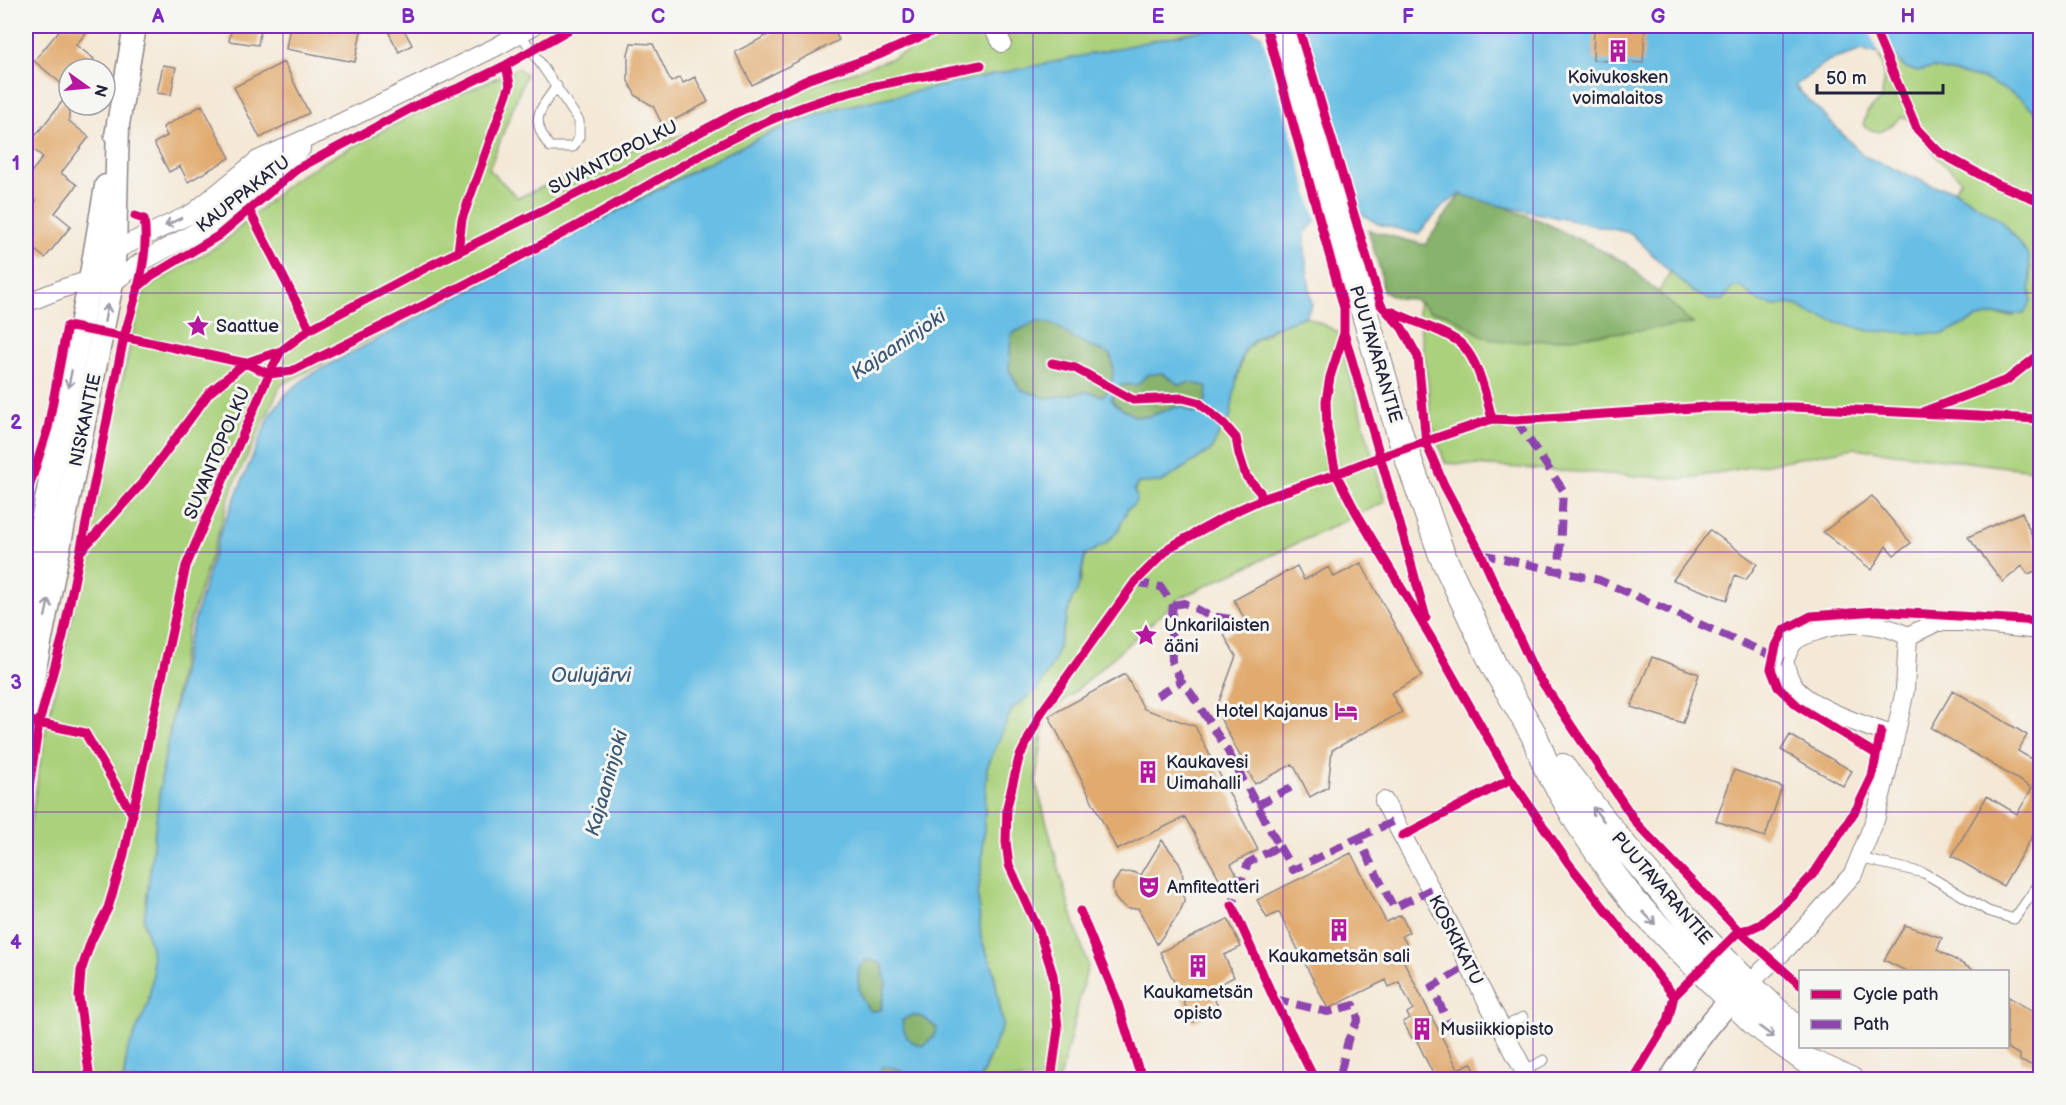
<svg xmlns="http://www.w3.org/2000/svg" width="2066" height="1105" font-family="'Balsamiq Sans',sans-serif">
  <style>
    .green { fill: #aad17c; stroke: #667a5c; stroke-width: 1.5 }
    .forest { fill: #87b36c; stroke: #546a54; stroke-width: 1.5 }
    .water { fill: #68bee4; stroke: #457090; stroke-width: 1.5; fill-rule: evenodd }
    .pier { fill: #f4e8d6 }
    .building { fill: #e1aa6e }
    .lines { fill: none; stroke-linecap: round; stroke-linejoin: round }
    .service-casing { stroke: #8b8588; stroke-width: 11 }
    .minor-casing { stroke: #8b8588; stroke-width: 20 }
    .tertiary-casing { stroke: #8b8588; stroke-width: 25 }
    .secondary-casing { stroke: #8b8588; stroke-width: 28 }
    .service { stroke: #fff; stroke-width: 9 }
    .minor { stroke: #fff; stroke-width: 18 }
    .tertiary { stroke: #fff; stroke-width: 22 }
    .secondary { stroke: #fff; stroke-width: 26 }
    .quiet { stroke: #8e44ad; stroke-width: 8; stroke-dasharray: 15 8; stroke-linecap: butt }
    .cycleway-casing { stroke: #f6f6f2; stroke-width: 13 }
    .cycleway { stroke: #d6006c; stroke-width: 9 }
    .oneway { stroke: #9c9ca7 }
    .grid { fill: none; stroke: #7b2cbf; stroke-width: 1.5; stroke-opacity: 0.55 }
    .labels { text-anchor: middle; stroke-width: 6; stroke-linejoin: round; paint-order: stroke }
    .poi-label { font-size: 18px; fill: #22223b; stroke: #f6f6f2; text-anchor: start }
    .street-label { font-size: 18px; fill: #22223b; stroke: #f6f6f2 }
    .water-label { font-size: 20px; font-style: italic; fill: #3a5976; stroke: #f6f6f2 }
    .neatline { fill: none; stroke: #7b2cbf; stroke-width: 2 }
    .grid-label { font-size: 20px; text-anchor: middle; font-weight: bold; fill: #7b2cbf }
  </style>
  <rect width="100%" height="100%" fill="#f6f6f2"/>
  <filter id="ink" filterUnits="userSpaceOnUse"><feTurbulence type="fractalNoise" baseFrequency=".0167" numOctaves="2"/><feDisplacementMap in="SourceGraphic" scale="12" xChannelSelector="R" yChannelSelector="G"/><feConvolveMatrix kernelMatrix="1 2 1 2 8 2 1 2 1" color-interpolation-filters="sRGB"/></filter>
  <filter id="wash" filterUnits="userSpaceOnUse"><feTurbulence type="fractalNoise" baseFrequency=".008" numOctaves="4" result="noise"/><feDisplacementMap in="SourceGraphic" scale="24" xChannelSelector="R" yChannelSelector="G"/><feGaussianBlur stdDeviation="1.35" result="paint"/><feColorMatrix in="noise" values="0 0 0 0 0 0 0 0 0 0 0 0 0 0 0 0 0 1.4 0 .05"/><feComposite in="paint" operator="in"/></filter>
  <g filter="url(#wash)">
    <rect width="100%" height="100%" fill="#f4e8d6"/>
    <path class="green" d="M961 26H1229L838 108 777 130 725 154 281 385 233 486 187 632 162 772 144 921 151 948 153 973 148 1004 127 1052 123 1079 26 1080V852L45 733 86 555 140 297 149 286 221 244 294 179 325 161 415 114 518 68 526 75 489 169 518 198 620 152 742 119 814 85 890 59Z
      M1885 54 1896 58 1905 68 1917 71 1933 68 1984 79 2020 97 2040 116V471L1854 448 1684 479 1445 463 1430 419 1428 382 1418 313 1420 269 1564 241 1592 244 1603 271 1653 302 1671 270 1733 286 1741 287 1775 306 1788 304 1799 306 1811 314 1943 334 1975 319 1992 315 2014 316 2031 283 2029 256 2002 221 1954 190 1961 180C1955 172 1947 168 1940 161 1930 150 1919 134 1913 120L1901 117C1886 130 1881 138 1863 125L1867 112 1881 99 1884 83 1882 63 1879 56Z
      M1306 316 1338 332 1385 502 1180 598 1045 718 1036 783 1069 906 1088 965 1060 1079 980 1080 1003 1025 993 968 981 939 978 896 982 864 987 768 1012 709 1038 689 1054 661 1072 598 1081 581 1085 555 1105 544 1118 531 1138 483 1162 482 1211 450 1224 424 1245 351 1257 339 1281 325Z"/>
    <path class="forest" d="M1460 194 1502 206 1541 221 1625 262 1693 324 1552 340 1504 342 1483 336 1447 314 1431 312 1414 299 1398 298 1383 291 1381 273 1368 230 1425 245Z
      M1037 321 1055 325 1073 338 1111 355C1114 370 1115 384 1104 396L1087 392 1046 398 1020 389 1009 370 1011 334Z
      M1161 373 1180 385 1191 382 1207 387 1206 400 1199 412 1195 413 1183 407H1176L1147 417 1134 416 1116 405 1111 398 1121 385H1128L1147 375Z
      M867 959 882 964 886 983 880 1011H870C859 997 857 986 859 968Z
      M913 1015 924 1018 937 1028 933 1037 923 1046C908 1042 904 1036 902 1020Z
      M882 1066 899 1069 910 1079 874 1080Z"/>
    <path class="water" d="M1221 26H1244L1260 35 1287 26H2040V116L2019 97 1984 79 1933 68 1917 71 1905 68 1896 58 1863 50 1828 61 1795 86 1864 156 1934 186 1954 190 2002 221 2029 256 2031 301 2024 314 1992 315 1975 319 1943 334 1869 331 1811 314 1799 306 1788 304 1775 306 1759 302 1741 287H1733L1723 300H1710L1693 292 1660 262 1631 233 1497 205 1460 194 1443 206 1418 234 1378 224 1350 207 1326 208 1305 233V255L1312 304 1306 316C1287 323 1257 331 1245 350 1237 364 1233 402 1230 419L1224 424 1211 450 1162 482 1138 483 1134 490 1137 497 1134 505 1128 508 1118 531 1105 544 1085 555 1077 593 1072 598 1054 661 1038 689 1012 709 987 768 982 864 978 896 981 939 993 968 1003 1025 980 1079H910L899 1069 883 1066 874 1080H124L127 1052 148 1004 153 973 151 948 144 922 162 772 188 641 221 530 271 413 288 392 308 376 725 154 777 130 838 108ZM1037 321 1055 325 1073 338 1111 355C1114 370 1115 385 1103 396L1087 392 1046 398 1020 389 1009 370 1011 334ZM1162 373 1180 385 1191 382 1207 387 1206 400 1199 412 1194 413 1183 407H1176L1147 417 1134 416 1116 405 1111 398 1121 385H1137L1147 375ZM867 959 882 964 886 983 881 1010 870 1011C859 997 857 986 859 968ZM913 1015 924 1018 937 1028 933 1037 923 1046C908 1042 904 1036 902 1020Z"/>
    <path class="pier" d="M1278 26H1301L1356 214 1349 210 1328 211 1317 223 1261 31Z
      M1867 26H1877L1891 57 1880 56Z"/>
    <g id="blocks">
      <path class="building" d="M63 26H92L76 45 94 59 86 69H69V90L34 61Z
        M232 26H261L258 45 229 41Z
        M290 26H362L355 62 286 49Z
        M402 26 412 45 399 52 389 33Z
        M785 26H832L839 40 752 85 735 52Z
        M1594 26H1645L1643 63 1593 60Z
        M631 43 653 44 671 82 680 77 683 83 695 77 708 102 663 126 653 106 636 96 628 81V54Z
        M284 62 309 113 260 138 234 87Z
        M163 65 176 67 171 95 157 93Z
        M69 93V121L89 137 61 173 77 185 55 213 71 226 45 258 26 243V214L36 201 26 192V179L43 157 28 145Z
        M202 105 230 158 188 182 180 166 169 172 154 143 167 136 163 127Z
        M1872 496 1911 543 1894 555 1886 546 1872 570 1823 532Z
        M2022 512 2040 555V569L2028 574 2022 566 2003 582 1968 537Z
        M1710 530 1757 564 1746 580 1735 575 1727 600 1673 580Z
        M1361 563 1422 676 1391 693 1402 712 1332 750 1328 787 1310 797 1293 764 1255 784 1216 710 1236 656 1224 635 1247 623 1234 600 1297 566 1304 580 1329 567 1334 577Z
        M1652 657 1699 674 1683 723 1631 707Z
        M1125 674 1144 709 1195 726 1258 850 1231 864 1239 879 1224 887 1185 817 1117 850 1049 716Z
        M1953 690 2027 735 2018 751 2040 764V823L2003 886 1952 856 1987 796 2017 814 2032 788 1931 728Z
        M1790 735 1852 771 1843 786 1781 750Z
        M1734 770 1782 787 1765 837 1716 821Z
        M1162 840 1178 861 1182 870 1184 891V902L1179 914 1157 944 1138 908 1128 909 1120 904 1115 898 1113 890V884L1120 873 1133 872 1141 875Z
        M1351 853 1386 922 1401 915 1409 932 1402 936 1407 945 1398 950 1458 1069 1471 1063 1480 1080H1436L1415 1037 1412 1038 1403 1022 1409 1018 1407 1013 1413 1009 1399 982 1389 987 1386 980 1328 1009 1279 912 1267 918 1257 900Z
        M1228 919 1241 947 1224 955 1234 977 1210 989 1219 1009 1193 1022 1160 952Z
        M1905 925 1942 938 1937 950 1977 972H1908L1884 960Z
        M2007 996 2040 1016V1068L2020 1061V1055L2007 1048Z"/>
    </g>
  </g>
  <g filter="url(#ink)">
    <use href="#blocks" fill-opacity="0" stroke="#8b8588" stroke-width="1.5"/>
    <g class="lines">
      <g class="service-casing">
        <path id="service" d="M520 33 579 121V137L573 147H550C529 119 539 111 557 86
          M1859 858 1924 873 1988 911 2014 919 2040 882
          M1502 1028 1523 1017
          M1524 1071 1544 1060"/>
      </g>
      <g class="minor-casing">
        <path id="minor" d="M992 26 1002 43
          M108 258 115 250 193 213 258 160 330 128 496 47 533 26
          M26 303 64 288 90 280 112 283 143 261 207 226 273 170 301 149
          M1908 636 1937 622H1964L2040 630
          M1895 736C1869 727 1804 707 1792 683 1788 677 1786 668 1784 661 1787 655 1790 645 1795 641 1801 636 1810 633 1817 631 1848 620 1878 621 1908 636
          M1384 801 1456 937 1478 984 1529 1080
          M1749 983 1787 948 1853 874 1875 820 1892 751 1905 690 1908 636"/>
      </g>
      <g class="tertiary-casing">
        <path id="tertiary" d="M116 136 135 26
          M26 601 90 280 106 186
          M26 713 112 283 115 250 118 123
          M1670 1080C1693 1045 1713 1017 1743 988"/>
      </g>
      <g class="secondary-casing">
        <path id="secondary" d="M1281 26 1401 438 1442 555 1494 666 1534 735 1547 768 1578 822 1612 873 1634 902 1685 955 1756 1024 1807 1061 1850 1080
          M1562 767C1634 861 1710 954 1800 1032"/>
      </g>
      <use href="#service" class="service"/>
      <use href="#minor" class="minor"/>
      <use href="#tertiary" class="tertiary"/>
      <use href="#secondary" class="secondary"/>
      <path class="quiet" d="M1516 420 1563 490 1559 571
        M1481 554 1599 580 1784 661
        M1135 582 1161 587 1173 605 1171 623 1172 662 1181 681 1191 693 1226 748 1279 846 1248 863 1232 905
        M1173 605 1184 603 1210 616 1231 619
        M1157 696 1181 681
        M1257 805 1294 786
        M1358 838 1394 821
        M1279 846 1293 870 1358 838 1394 908 1431 889
        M1274 999 1328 1012 1354 1005 1358 1019 1348 1040 1339 1080
        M1453 1033 1432 987 1469 965"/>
      <g class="cycleway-casing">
        <path id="cycleway" d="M1298 26 1381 305 1402 328 1418 357 1426 443 1444 485 1481 554 1534 670 1637 824 1739 931 1800 985
          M1873 26 1917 129 1939 152 1997 184 2040 201
          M249 210 310 329
          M458 252 462 219 510 85 506 65
          M137 288 151 276 218 236 297 169 417 105 461 87 506 65 575 26
          M1391 311C1412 322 1436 327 1456 340 1477 353 1486 395 1492 419
          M1344 333 1404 538 1426 618
          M1052 363 1075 368 1133 400 1183 398 1198 402 1224 424 1236 438 1239 454 1246 476 1260 492 1262 499
          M1925 411 2007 380 2040 354
          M26 497 48 428 67 326 124 337C134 300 150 259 144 219L135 216
          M80 552 144 481 209 393 245 363 269 374 292 371C384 325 477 280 567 231 647 189 723 135 808 105 864 85 924 77 981 65
          M26 720 39 723 63 636 124 337 245 363 281 351
          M1876 754 1799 707 1778 687 1771 669 1776 646 1784 630 1811 616 1877 611 2040 621
          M26 806 39 723 85 733 133 815
          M1402 836 1511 779
          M1232 905 1274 999 1315 1080
          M1080 911 1116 998 1138 1068 1146 1080
          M1674 996 1739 931 1750 929 1761 924 1793 896 1815 872 1857 808 1872 777 1881 731
          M90 1080 79 997 81 971 91 941 108 908 123 858 186 566 269 374 281 351 310 329 431 265 668 149 736 113 809 79 879 55 945 26
          M1051 1080 1058 1029 1053 975 1039 931 1009 865 1006 842 1007 807 1019 758 1041 713 1135 582 1170 547 1238 510 1262 499 1336 474 1327 428 1326 401 1330 377 1344 333V308L1266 26
          M1632 1080 1668 1021 1674 996 1569 864 1511 779 1430 636 1356 512 1336 474 1374 459 1492 419 1516 420 1708 407H1794L2040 419"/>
      </g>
      <use href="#cycleway" class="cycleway"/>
    </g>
    <defs><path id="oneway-shaft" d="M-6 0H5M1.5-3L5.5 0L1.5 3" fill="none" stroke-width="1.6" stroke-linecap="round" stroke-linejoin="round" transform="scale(1.5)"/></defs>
    <g class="oneway">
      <use href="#oneway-shaft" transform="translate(173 222) rotate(154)"/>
      <use href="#oneway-shaft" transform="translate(106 313) rotate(-80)"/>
      <use href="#oneway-shaft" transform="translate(70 379) rotate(101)"/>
      <use href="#oneway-shaft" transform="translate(47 608) rotate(-78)"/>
      <use href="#oneway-shaft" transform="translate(1598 814) rotate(-129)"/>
      <use href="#oneway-shaft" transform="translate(1649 918) rotate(46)"/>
      <use href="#oneway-shaft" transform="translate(1767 1032) rotate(36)"/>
    </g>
  </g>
  <path class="grid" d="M283 26V1080M533 26V1080M783 26V1080M1033 26V1080M1283 26V1080M1533 26V1080M1783 26V1080M26 293H2040M26 552H2040M26 812H2040"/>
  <defs>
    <g id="building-bare" transform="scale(1.8)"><path d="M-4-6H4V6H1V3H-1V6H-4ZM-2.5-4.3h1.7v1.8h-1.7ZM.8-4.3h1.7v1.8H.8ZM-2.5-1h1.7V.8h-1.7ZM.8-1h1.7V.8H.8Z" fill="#b5179e" stroke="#f6f6f2" stroke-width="2.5" paint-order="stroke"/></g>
    <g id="sight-bare" transform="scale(1.8)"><path d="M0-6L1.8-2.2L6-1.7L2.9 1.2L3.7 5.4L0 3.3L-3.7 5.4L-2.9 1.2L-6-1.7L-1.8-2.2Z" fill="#b5179e" stroke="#f6f6f2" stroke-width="2.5" paint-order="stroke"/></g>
    <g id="hotel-bare" transform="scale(1.8)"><path d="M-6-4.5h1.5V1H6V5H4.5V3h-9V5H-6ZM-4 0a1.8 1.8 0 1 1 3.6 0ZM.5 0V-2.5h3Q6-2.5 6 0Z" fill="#b5179e" stroke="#f6f6f2" stroke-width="2.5" paint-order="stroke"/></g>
    <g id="theatre-bare" transform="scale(1.8)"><path d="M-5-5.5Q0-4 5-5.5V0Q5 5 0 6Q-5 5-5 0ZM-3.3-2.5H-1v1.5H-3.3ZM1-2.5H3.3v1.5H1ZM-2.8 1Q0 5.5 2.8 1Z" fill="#b5179e" stroke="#f6f6f2" stroke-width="2.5" paint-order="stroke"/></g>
  </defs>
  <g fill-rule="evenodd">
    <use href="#building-bare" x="1618" y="51"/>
    <use href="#sight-bare" x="198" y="326"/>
    <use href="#sight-bare" x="1146" y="635"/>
    <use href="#hotel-bare" x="1346" y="711"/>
    <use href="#building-bare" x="1148" y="772"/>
    <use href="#theatre-bare" x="1149" y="887"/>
    <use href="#building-bare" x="1339" y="930"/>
    <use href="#building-bare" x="1198" y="966"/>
    <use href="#building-bare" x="1422" y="1029"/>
  </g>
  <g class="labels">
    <g class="poi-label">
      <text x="1618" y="83" text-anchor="middle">Koivukosken<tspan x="1618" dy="21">voimalaitos</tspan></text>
      <text x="216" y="332">Saattue</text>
      <text x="1164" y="631">Unkarilaisten<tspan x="1164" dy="21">ääni</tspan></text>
      <text x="1328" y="717" text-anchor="end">Hotel Kajanus</text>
      <text x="1166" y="768">Kaukavesi<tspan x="1166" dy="21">Uimahalli</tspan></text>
      <text x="1167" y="893">Amfiteatteri</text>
      <text x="1339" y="962" text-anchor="middle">Kaukametsän sali</text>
      <text x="1198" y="998" text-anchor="middle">Kaukametsän<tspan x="1198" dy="21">opisto</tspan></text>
      <text x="1440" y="1035">Musiikkiopisto</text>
    </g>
    <g class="street-label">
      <text transform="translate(613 157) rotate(-27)" y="6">SUVANTOPOLKU</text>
      <text transform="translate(243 194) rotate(-38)" y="6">KAUPPAKATU</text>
      <text transform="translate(1376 354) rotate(73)" y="6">PUUTAVARANTIE</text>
      <text transform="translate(85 420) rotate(-78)" y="6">NISKANTIE</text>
      <text transform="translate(217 453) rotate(-67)" y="6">SUVANTOPOLKU</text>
      <text transform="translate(1662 888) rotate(49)" y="6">PUUTAVARANTIE</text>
      <text transform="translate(1456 940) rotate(63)" y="6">KOSKIKATU</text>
    </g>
    <g class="water-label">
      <text transform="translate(898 344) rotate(-34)" y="7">Kajaaninjoki</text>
      <text x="591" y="682">Oulujärvi</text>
      <text transform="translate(606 783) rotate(-74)" y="7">Kajaaninjoki</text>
    </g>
  </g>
  <rect width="2066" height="1105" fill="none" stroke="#f6f6f2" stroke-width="66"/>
  <rect x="1799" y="970" width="210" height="78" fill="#f6f6f2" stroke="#a1a1a9" stroke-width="1.5"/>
  <rect x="1811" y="990" width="30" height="9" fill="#d6006c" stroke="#a1a1a9" stroke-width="1.5"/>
  <text x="1853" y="1000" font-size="18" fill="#22223b">Cycle path</text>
  <rect x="1811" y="1020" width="30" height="9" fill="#8e44ad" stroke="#a1a1a9" stroke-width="1.5"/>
  <text x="1853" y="1030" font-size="18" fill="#22223b">Path</text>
  <g transform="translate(87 87) rotate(105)"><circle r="28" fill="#f6f6f2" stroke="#a1a1a9" stroke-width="1.5"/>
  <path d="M0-4.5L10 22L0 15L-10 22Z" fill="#b5179e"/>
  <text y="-9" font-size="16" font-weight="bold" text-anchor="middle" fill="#22223b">N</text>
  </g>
  <path d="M1817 84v9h126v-9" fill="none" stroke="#22223b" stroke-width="3"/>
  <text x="1826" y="84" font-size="18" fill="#22223b" stroke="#f6f6f2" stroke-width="4.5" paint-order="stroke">50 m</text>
  <rect x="33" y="33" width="2000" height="1039" class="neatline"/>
  <g class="grid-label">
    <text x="158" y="23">A</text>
    <text x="408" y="23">B</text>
    <text x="658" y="23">C</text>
    <text x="908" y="23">D</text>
    <text x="1158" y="23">E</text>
    <text x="1408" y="23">F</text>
    <text x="1658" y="23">G</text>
    <text x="1908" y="23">H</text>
    <text x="16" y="170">1</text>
    <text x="16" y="429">2</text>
    <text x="16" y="689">3</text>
    <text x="16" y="949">4</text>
  </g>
</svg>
